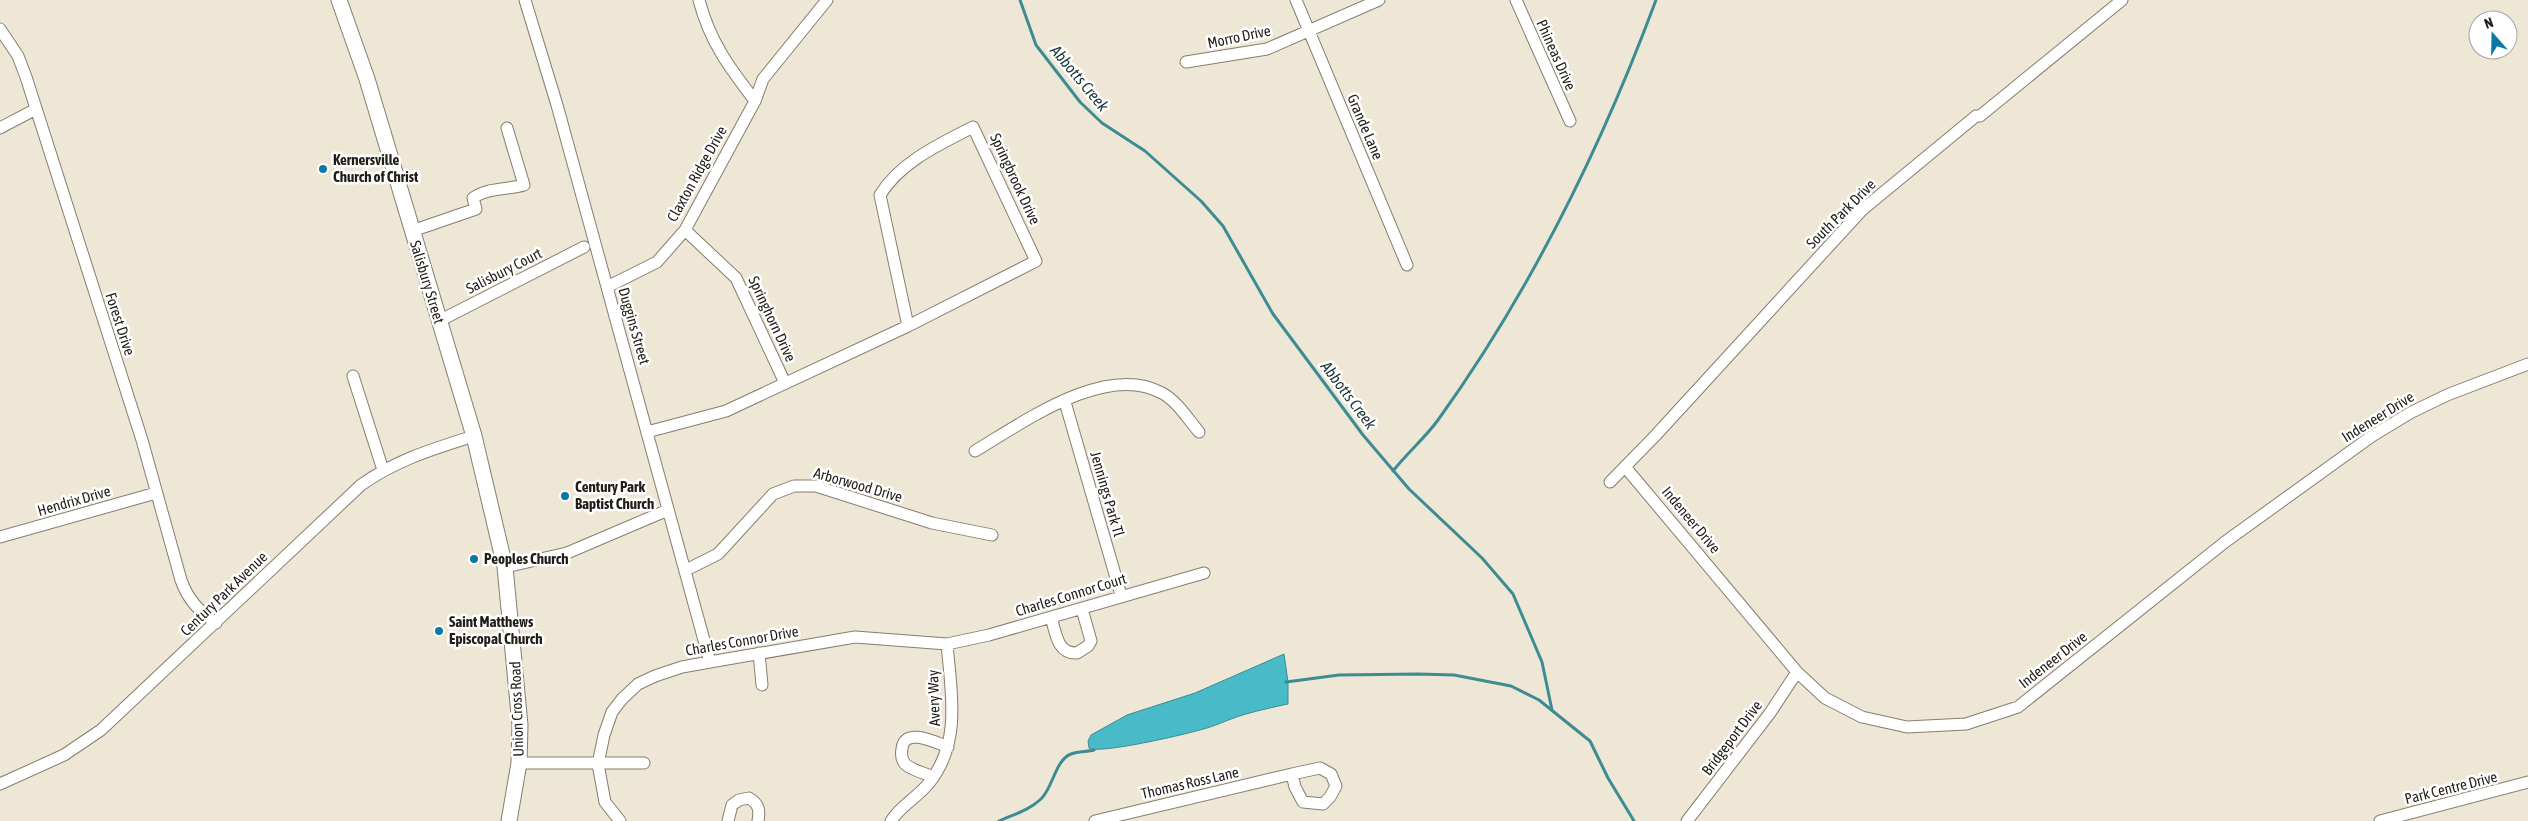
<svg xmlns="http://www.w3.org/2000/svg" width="2528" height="821" font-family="'Asap Condensed',sans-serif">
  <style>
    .water { fill: #49bbc8; stroke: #3d8c93 }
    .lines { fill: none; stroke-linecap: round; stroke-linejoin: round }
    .stream { stroke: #3d8c93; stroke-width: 3 }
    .minor-casing { stroke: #857e6f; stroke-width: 13 }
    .major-casing { stroke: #857e6f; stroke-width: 17 }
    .minor { stroke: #fff; stroke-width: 11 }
    .major { stroke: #fff; stroke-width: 15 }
    .poi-dot { fill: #0b79a3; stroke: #fff; stroke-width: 2 }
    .labels { text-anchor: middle; stroke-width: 5; stroke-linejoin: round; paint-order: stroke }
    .street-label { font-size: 15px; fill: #211e18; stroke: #fff }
    .poi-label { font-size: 15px; font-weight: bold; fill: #211e18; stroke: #fff; text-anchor: start }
    .water-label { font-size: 16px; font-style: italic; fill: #1c3538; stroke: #fff }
  </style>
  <rect width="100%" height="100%" fill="#eee7d6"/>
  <path class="water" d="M1284 654 1288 682V704C1274 707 1260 710 1246 714 1235 717 1224 722 1213 726 1198 732 1098 755 1089 748L1088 741 1091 735 1127 715 1195 693Z"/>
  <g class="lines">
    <path class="stream" d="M1020 0 1036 45 1080 102 1102 123 1145 151 1201 201 1223 226 1273 314 1363 435 1409 489 1482 558 1513 594 1542 662 1552 710
      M1393 471C1407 453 1425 438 1438 420 1530 292 1601 148 1656 0
      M1286 682 1339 675 1418 674 1454 675 1511 686 1539 700 1590 741 1608 778 1634 821
      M999 821C1014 814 1028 811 1041 799 1053 788 1055 760 1071 754 1078 751 1087 752 1094 750"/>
    <g class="minor-casing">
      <path id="minor" d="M525 0 557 105 710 662
        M699 0C710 42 729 67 755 101L763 79 827 0
        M1296 0 1407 265
        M1516 0 1570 121
        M0 29 18 56 26 77 142 440 181 580C188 600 199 611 216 623
        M1186 62 1267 49 1379 0
        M973 127 1036 261 908 326 880 195C900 162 940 144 973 127Z
        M0 128 36 109
        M685 230 736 278 785 383
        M412 231 476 209 473 198C489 187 507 190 524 185L507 128
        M607 287 657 262 685 230 755 101
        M439 321 584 247
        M353 376 383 470
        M1065 402 1121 595
        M647 432 726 411 908 326
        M975 451C1024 422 1106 362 1162 393 1177 401 1188 419 1199 432
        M1626 468 1797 672 1825 698 1862 717 1907 727 1966 724 2018 707 2225 542 2372 436 2410 413 2447 395 2528 364
        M1610 482 1655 436 1862 210 1976 116H1980L2122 0
        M0 537 156 493
        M505 567 567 553 668 510
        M686 570 718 554 773 494 794 486H816L932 523 992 535
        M1051 617C1056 633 1057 654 1077 653L1088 646 1091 641 1082 609
        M759 653 762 685
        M519 763H644
        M933 777C925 773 911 770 905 764 901 759 901 754 902 749 904 726 937 743 948 747
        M0 784 64 755 101 730 361 485C396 460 433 449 474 436
        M620 821 605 802 598 764 604 735 612 712 622 699 638 684 655 676 682 667 710 662 855 637 947 644 989 635 1204 573
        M728 821 732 805 739 800 749 798C759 804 760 810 758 821
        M891 821C900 806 918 797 929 783 962 742 951 692 947 644
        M1095 821 1292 774 1320 768 1331 774 1336 786 1330 797 1323 804 1303 802 1295 787 1292 774
        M1687 821 1770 713 1797 672
        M2380 821 2528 782"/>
    </g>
    <g class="major-casing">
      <path id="major" d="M339 0 367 79 474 436 505 567 520 725 519 763 509 821"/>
    </g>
    <use href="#minor" class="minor"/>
    <use href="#major" class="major"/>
  </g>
  <g class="poi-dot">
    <circle cx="323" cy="169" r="5"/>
    <circle cx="565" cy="496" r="5"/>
    <circle cx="474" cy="559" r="5"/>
    <circle cx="439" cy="631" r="5"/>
  </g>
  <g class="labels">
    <g class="street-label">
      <text transform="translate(1239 37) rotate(-12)" y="5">Morro Drive</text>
      <text transform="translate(1556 55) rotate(66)" y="5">Phineas Drive</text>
      <text transform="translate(1365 127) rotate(67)" y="5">Grande Lane</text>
      <text transform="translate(697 174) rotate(-61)" y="5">Claxton Ridge Drive</text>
      <text transform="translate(1015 179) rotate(65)" y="5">Springbrook Drive</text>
      <text transform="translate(1841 214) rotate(-45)" y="5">South Park Drive</text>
      <text transform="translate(504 271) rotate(-27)" y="5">Salisbury Court</text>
      <text transform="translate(427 282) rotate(73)" y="5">Salisbury Street</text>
      <text transform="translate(772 319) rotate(65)" y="5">Springhorn Drive</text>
      <text transform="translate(120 324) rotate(72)" y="5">Forest Drive</text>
      <text transform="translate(634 326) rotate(74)" y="5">Duggins Street</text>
      <text transform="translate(2378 417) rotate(-32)" y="5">Indeneer Drive</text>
      <text transform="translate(858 485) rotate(16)" y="5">Arborwood Drive</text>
      <text transform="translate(1107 494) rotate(74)" y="5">Jennings Park Tl</text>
      <text transform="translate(74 501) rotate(-16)" y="5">Hendrix Drive</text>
      <text transform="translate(1691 520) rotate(50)" y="5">Indeneer Drive</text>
      <text transform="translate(224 594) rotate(-44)" y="5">Century Park Avenue</text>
      <text transform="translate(1071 595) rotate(-17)" y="5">Charles Connor Court</text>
      <text transform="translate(742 641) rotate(-10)" y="5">Charles Connor Drive</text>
      <text transform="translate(2053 660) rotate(-38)" y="5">Indeneer Drive</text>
      <text transform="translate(934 698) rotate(-92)" y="5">Avery Way</text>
      <text transform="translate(517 709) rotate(-92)" y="5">Union Cross Road</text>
      <text transform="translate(1732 738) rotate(-53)" y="5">Bridgeport Drive</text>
      <text transform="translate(1190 783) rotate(-13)" y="5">Thomas Ross Lane</text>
      <text transform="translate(2451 788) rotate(-14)" y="5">Park Centre Drive</text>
    </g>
    <g class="poi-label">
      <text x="333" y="165">Kernersville<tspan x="333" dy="17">Church of Christ</tspan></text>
      <text x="575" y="492">Century Park<tspan x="575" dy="17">Baptist Church</tspan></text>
      <text x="484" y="564">Peoples Church</text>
      <text x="449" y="627">Saint Matthews<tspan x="449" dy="17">Episcopal Church</tspan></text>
    </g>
    <g class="water-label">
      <text transform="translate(1080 78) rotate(50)" y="6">Abbotts Creek</text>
      <text transform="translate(1349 395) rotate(53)" y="6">Abbotts Creek</text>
    </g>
  </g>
  <g transform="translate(2493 35) rotate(340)"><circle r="24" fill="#ffffff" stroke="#a6a5a3"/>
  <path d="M0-4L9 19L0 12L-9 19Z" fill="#0b79a3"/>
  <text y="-8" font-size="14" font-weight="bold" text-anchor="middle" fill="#211e18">N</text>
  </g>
</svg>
